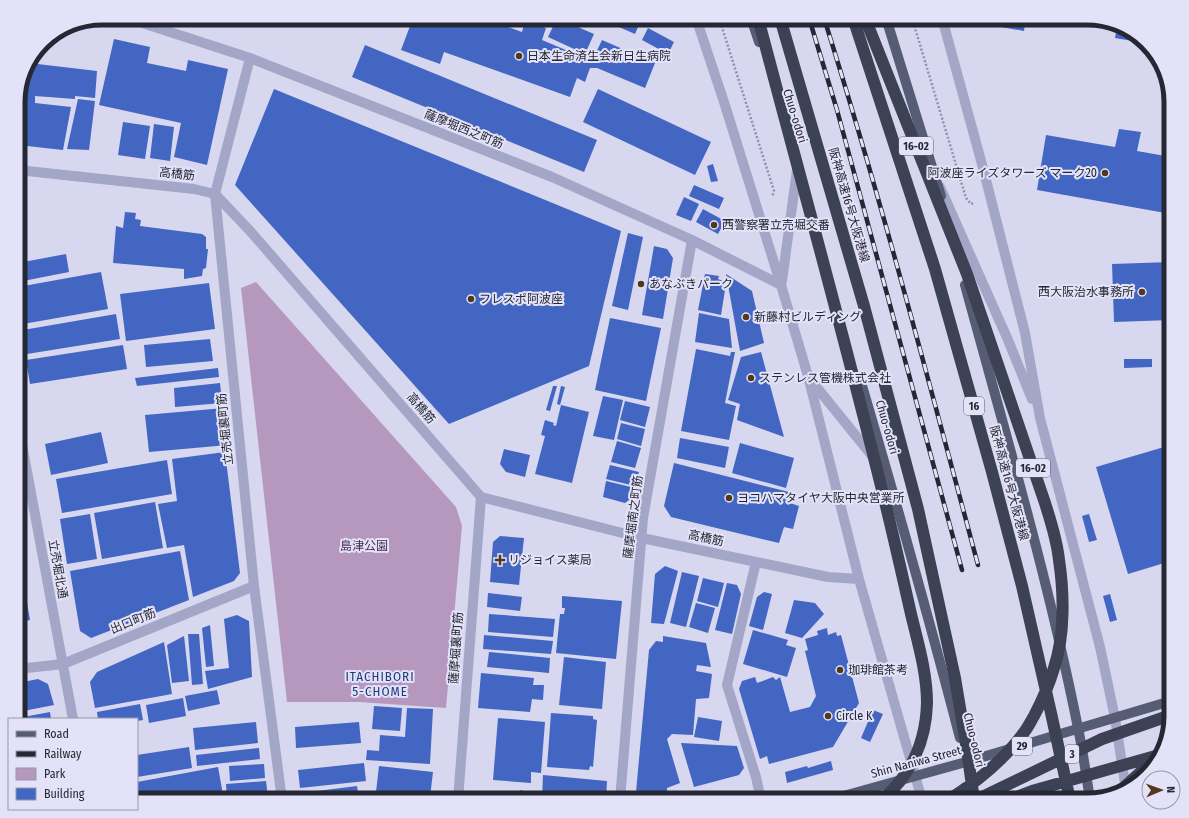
<svg xmlns="http://www.w3.org/2000/svg" width="1189" height="818" font-family="'Fira Sans Condensed','Noto Sans JP',sans-serif">
  <style>
    .green { fill: #b698be }
    .building { fill: #4266c2 }
    .lines { fill: none; stroke-linecap: round; stroke-linejoin: round }
    .path { stroke: #8e91b2; stroke-width: 2.5; stroke-dasharray: 2 2; stroke-linecap: butt }
    .minor { stroke: #a3a6c7; stroke-width: 10 }
    .major { stroke: #565c74; stroke-width: 10 }
    .rail-casing { stroke: #252832; stroke-width: 4.5 }
    .rail { stroke: #e3e2f8; stroke-width: 3; stroke-dasharray: 9; stroke-linecap: butt }
    .highway-bridge { stroke: #3c4153; stroke-width: 12 }
    .poi-dot { fill: #52391c; stroke: #e3e2f8; stroke-width: 1.5 }
    .labels { text-anchor: middle; stroke-width: 4; stroke-linejoin: round; paint-order: stroke }
    .shield { fill: #e3e2f8; stroke: #5e606d; stroke-width: 1 }
    .shield-label { font-size: 11px; font-weight: bold; fill: #252832 }
    .poi-label { font-size: 12px; fill: #252832; stroke: #e3e2f8; text-anchor: start }
    .street-label { font-size: 12px; fill: #252832; stroke: #e3e2f8 }
    .park-label { font-size: 12px; fill: #492a4f; stroke: #e3e2f8 }
    .neighbourhood-label { font-size: 13px; letter-spacing: 1px; fill: #213c7e; stroke: #e3e2f8 }
    .rim { fill: none; stroke: #252832; stroke-width: 5 }
  </style>
  <rect width="100%" height="100%" fill="#d7d7f0"/>
  <path class="green" d="M256 282 456 507 462 526 446 708 359 702H287L241 288Z"/>
  <path class="building" d="M413 18H482L522 32 525 21 546 28 542 40 592 61 602 40 655 63 645 88 597 68H590L585 82 577 78 570 97 444 52 440 64 401 50Z
    M557 18 594 34 585 54 548 37Z
    M598 18H642L635 34Z
    M979 18H1026L1024 31 978 23Z
    M1117 27 1134 32 1144 43 1115 38Z
    M648 28 674 42 668 54 642 40Z
    M114 39 150 47 147 63 186 71 188 60 228 69 207 165 174 157 181 123 99 105Z
    M365 45 597 140 584 172 352 77Z
    M29 63 97 71 95 98 75 96V99L35 96V103L71 107 63 150 18 145V97L24 70Z
    M274 89 621 231 589 366 449 424 235 185Z
    M598 89 711 142 695 175 583 122Z
    M78 99 95 101 89 150 67 149Z
    M123 122 150 126 145 159 118 155Z
    M154 124 174 127 170 161 150 158Z
    M1119 129 1141 132 1137 151 1171 157V214L1037 190 1046 135 1115 147Z
    M713 164 718 181 711 182 707 166Z
    M694 185 724 198 719 209 689 196Z
    M684 197 699 204 691 221 676 215Z
    M703 209 725 221 718 234 696 222Z
    M125 212 136 213 135 219 141 220 140 226 202 234 206 237V249H208L206 268 203 269 202 276 184 279V269L113 263 116 226 123 228Z
    M628 233 643 237 628 310 612 306Z
    M654 246 667 249 673 258 663 319 642 315Z
    M66 254 69 272 18 282V263Z
    M1171 262V320L1114 322 1112 264Z
    M101 272 108 309 23 324 18 298V287Z
    M705 274 719 276 718 279 725 282V290L721 315 698 310Z
    M726 274 752 291 764 343 740 351Z
    M209 283 215 329 126 341 120 294Z
    M699 313 729 319 732 348 695 342Z
    M116 314 120 339 27 354 23 330Z
    M610 318 661 328 646 401 595 390Z
    M210 339 213 361 146 367 144 345Z
    M123 345 127 369 30 384 26 360Z
    M696 349 730 356 731 352H735L725 403 736 406 729 440 681 431Z
    M761 352 784 437 737 420 740 404 728 400 741 357Z
    M1124 359H1152V367L1124 368Z
    M218 368 219 377 137 386 135 378Z
    M220 383 222 403 175 407 174 388Z
    M553 386H557L550 411 546 410Z
    M561 386 565 387 560 405 557 404Z
    M603 396 623 400 614 440 593 436Z
    M625 401 650 407 645 427 620 420Z
    M561 405 589 412 572 483 535 474 545 436 541 435 545 420 554 423 553 425 556 426Z
    M224 408 228 445 149 452 145 415Z
    M621 423 645 429 641 446 617 439Z
    M101 432 108 463 51 475 45 444Z
    M680 438 729 447 725 468 677 458Z
    M617 441 641 448 635 468 611 462Z
    M740 443 794 458 786 488 732 473Z
    M1171 445V561L1128 574 1096 467Z
    M504 449 530 455 525 477 506 472 500 464Z
    M225 452 240 573 234 581 193 597 184 545 167 548 158 504 177 501 172 459Z
    M167 460 172 494 62 513 56 479Z
    M674 463 793 493 790 503 799 506 793 529 784 527 779 543 671 517 664 506Z
    M610 465 639 472 635 486 606 479Z
    M606 481 635 488 633 497 625 503 603 497Z
    M155 502 163 548 102 559 94 513Z
    M90 514 97 559 67 564 60 519Z
    M1089 514 1097 540 1089 542 1082 516Z
    M500 536 524 538 519 585 490 582 493 542Z
    M18 545 25 566 27 579 26 596 30 620 18 622Z
    M180 551 189 600 91 638 80 631 70 571Z
    M665 566 678 571 664 624 651 623 655 574Z
    M682 572 699 576 686 627 670 623Z
    M703 578 724 583 718 607 697 601Z
    M727 583 737 585 741 594 732 634 715 630Z
    M764 592 772 594 763 630 749 626 757 597Z
    M488 593 522 597 520 611 487 607Z
    M1110 594 1117 620 1110 622 1103 596Z
    M562 596 622 601 616 659 556 653 560 614H564L565 608H562Z
    M794 600 815 603 824 614 802 638 785 633Z
    M696 603 715 608 708 633 689 627Z
    M489 614 555 619 553 637 488 632Z
    M237 615 249 621 252 677 208 689 205 671 229 668 224 619Z
    M210 625 214 666 206 667 202 628Z
    M827 628 828 635 836 632 837 636 841 635 859 703 833 747 769 764 767 756 760 759 739 689 742 681 755 677 757 683 773 677 776 680 780 677 790 712 810 707 816 696 805 651 808 650 805 639 818 635 817 631Z
    M753 630 788 640 786 645 796 648 787 677 743 664Z
    M188 634H199L203 684 192 685Z
    M484 635 553 641 551 654 483 649Z
    M184 636 189 681 172 683 167 645Z
    M663 636 706 643 711 667 697 665 696 671 712 674 709 698 696 699 693 735 672 734 667 739 680 783 667 788V794L656 792V799L641 796 642 793 636 792 649 650 656 641 663 642Z
    M164 642 172 694 95 708 90 682 97 672Z
    M489 652 550 658 549 673 487 667Z
    M564 657 606 662 602 709 559 705Z
    M481 673 534 678 533 685H544L543 700 532 699 530 712 478 708Z
    M38 679 48 684 54 705 18 712V683Z
    M217 690 220 704 188 711 185 696Z
    M183 698 186 716 149 723 146 705Z
    M140 704 143 720 137 721V719H98L97 712Z
    M374 706 402 708 400 731 372 729Z
    M407 708 433 709 430 764 366 760 367 750 379 751 380 735 405 737Z
    M873 710 883 714 870 742 861 738Z
    M50 712 51 719H18V718Z
    M551 713 593 716V719L597 720 593 767 590 766 589 770 547 767Z
    M698 717 722 721 719 741 694 737Z
    M498 718 545 722 541 773 531 772V783L493 780Z
    M256 722 258 743 195 750 193 728Z
    M359 722 361 743 296 748 295 727Z
    M681 743 737 746 744 768 739 775 694 787Z
    M189 747 192 768 137 777V755Z
    M259 748 260 759 197 766 196 755Z
    M831 761 833 770 787 783 785 772 807 766 808 768Z
    M364 763 366 781 300 788 298 770Z
    M264 764 265 778 230 781 229 766Z
    M379 766 433 772 430 797 376 792Z
    M218 767 224 800H139L137 782Z
    M543 775 607 781 606 800H542Z
    M266 781 268 799 227 800 226 784Z
    M357 786 358 793 367 792 369 800H310L309 792Z
    M522 790 525 800H490Z
    M376 796 403 799V800H376Z"/>
  <g class="lines">
    <path class="path" d="M719 18 774 191 772 197
      M912 18 966 198 971 204 974 203"/>
    <path class="minor" d="M127 18 250 58 552 177 692 240 781 285
      M696 18 724 102 781 285 808 376 859 579 922 800
      M942 18 983 168 1025 333 1040 418 1100 647 1115 718 1126 790
      M250 58 215 194 254 586 282 800
      M18 170 194 189 215 194 251 232 481 497 642 538 828 577 859 579
      M940 187 1008 340 1032 399
      M782 281 797 170
      M810 379 873 457
      M18 423 73 719
      M756 562 727 685 756 777 761 800
      M18 669 63 664 254 586
      M458 800 481 497
      M620 800 643 518 692 240"/>
    <path class="major" d="M751 18 759 42
      M886 18 941 196
      M965 285C1005 432 1048 578 1078 728 1083 751 1086 775 1090 799
      M860 379C895 498 929 618 960 738
      M829 800 966 762 1171 701"/>
    <g class="rail-casing">
      <path id="rail" d="M809 18 837 110 962 570
        M824 18C881 199 929 382 978 565"/>
    </g>
    <use href="#rail" class="rail"/>
    <path class="highway-bridge" d="M758 18C800 177 844 335 883 494 893 534 902 574 911 614 918 643 927 673 927 703 926 741 911 775 882 800
      M780 18 864 306 918 509 955 678 967 750 974 800
      M853 18 935 269 992 472 1022 586 1051 713 1070 800
      M865 18 967 274 1045 503C1051 522 1057 540 1059 560 1064 593 1065 635 1054 668 1049 685 1042 701 1034 716 1031 721 1028 727 1025 731 1005 759 977 782 948 800
      M1118 793 1143 770 1157 761
      M976 800 1102 739 1171 715
      M1009 800 1032 791 1159 755"/>
  </g>
  <g class="poi-dot">
    <circle cx="519" cy="56" r="4"/>
    <circle cx="1105" cy="173" r="4"/>
    <circle cx="714" cy="225" r="4"/>
    <circle cx="641" cy="284" r="4"/>
    <circle cx="1142" cy="292" r="4"/>
    <circle cx="471" cy="299" r="4"/>
    <circle cx="746" cy="317" r="4"/>
    <circle cx="751" cy="378" r="4"/>
    <circle cx="729" cy="498" r="4"/>
    <path d="M498 554h4v4h4v4h-4v4h-4v-4h-4v-4h4z"/>
    <circle cx="840" cy="670" r="4"/>
    <circle cx="828" cy="716" r="4"/>
  </g>
  <g class="labels">
    <g class="shield">
      <rect x="899" y="137" width="34" height="18" rx="3"/>
      <rect x="964" y="397" width="20" height="18" rx="3"/>
      <rect x="1016" y="459" width="34" height="18" rx="3"/>
      <rect x="1012" y="737" width="20" height="18" rx="3"/>
      <rect x="1065" y="745" width="14" height="18" rx="3"/>
    </g>
    <g class="shield-label">
      <text x="916" y="150">16-02</text>
      <text x="974" y="410">16</text>
      <text x="1033" y="472">16-02</text>
      <text x="1022" y="750">29</text>
      <text x="1072" y="758">3</text>
    </g>
    <g class="poi-label">
      <text x="527" y="60">日本生命済生会新日生病院</text>
      <text x="1097" y="177" text-anchor="end">阿波座ライズタワーズ マーク20</text>
      <text x="722" y="229">西警察署立売堀交番</text>
      <text x="649" y="288">あなぶきパーク</text>
      <text x="1134" y="296" text-anchor="end">西大阪治水事務所</text>
      <text x="479" y="303">フレスポ阿波座</text>
      <text x="754" y="321">新藤村ビルディング</text>
      <text x="759" y="382">ステンレス管機株式会社</text>
      <text x="737" y="502">ヨコハマタイヤ大阪中央営業所</text>
      <text x="508" y="564">リジョイス薬局</text>
      <text x="848" y="674">珈琲館茶考</text>
      <text x="836" y="720">Circle K</text>
    </g>
    <g class="street-label">
      <text transform="translate(795 116) rotate(73)" y="4">Chuo-odori</text>
      <text transform="translate(464 129) rotate(22)" y="4">薩摩堀西之町筋</text>
      <text transform="translate(177 174) rotate(6)" y="4">高橋筋</text>
      <text transform="translate(849 205) rotate(74)" y="4">阪神高速16号大阪港線</text>
      <text transform="translate(421 408) rotate(49)" y="4">高橋筋</text>
      <text transform="translate(887 427) rotate(74)" y="4">Chuo-odori</text>
      <text transform="translate(225 429) rotate(-96)" y="4">立売堀裏町筋</text>
      <text transform="translate(1009 483) rotate(75)" y="4">阪神高速16号大阪港線</text>
      <text transform="translate(633 517) rotate(-83)" y="4">薩摩堀南之町筋</text>
      <text transform="translate(706 538) rotate(12)" y="4">高橋筋</text>
      <text transform="translate(58 569) rotate(80)" y="4">立売堀北通</text>
      <text transform="translate(133 621) rotate(-22)" y="4">出口町筋</text>
      <text transform="translate(456 648) rotate(-86)" y="4">薩摩堀裏町筋</text>
      <text transform="translate(974 740) rotate(76)" y="4">Chuo-odori</text>
      <text transform="translate(916 762) rotate(-15)" y="4">Shin Naniwa Street</text>
    </g>
    <g class="park-label">
      <text x="364" y="550">島津公園</text>
    </g>
    <g class="neighbourhood-label">
      <text x="380" y="681">ITACHIBORI<tspan x="380" dy="15">5-CHOME</tspan></text>
    </g>
  </g>
  <path d="M0 0H1189V818H0ZM102 25H1087A77 77 0 0 1 1164 102V716A77 77 0 0 1 1087 793H102A77 77 0 0 1 25 716V102A77 77 0 0 1 102 25Z" fill="#e3e2f8" fill-rule="evenodd"/>
  <path class="rim" d="M102 25H1087A77 77 0 0 1 1164 102V716A77 77 0 0 1 1087 793H102A77 77 0 0 1 25 716V102A77 77 0 0 1 102 25Z"/>
  <rect x="8" y="718" width="130" height="92" fill="#e3e2f8" stroke="#9798a9"/>
  <rect x="16" y="731" width="20" height="6" fill="#565c74" stroke="#9798a9"/>
  <text x="44" y="738" font-size="12" fill="#252832">Road</text>
  <rect x="16" y="751" width="20" height="6" fill="#252832" stroke="#9798a9"/>
  <text x="44" y="758" font-size="12" fill="#252832">Railway</text>
  <rect x="16" y="768" width="20" height="12" fill="#b698be" stroke="#9798a9"/>
  <text x="44" y="778" font-size="12" fill="#252832">Park</text>
  <rect x="16" y="788" width="20" height="12" fill="#4266c2" stroke="#9798a9"/>
  <text x="44" y="798" font-size="12" fill="#252832">Building</text>
  <g transform="translate(1161 790) rotate(88)"><circle r="19" fill="#e3e2f8" stroke="#9798a9"/>
  <path d="M0-3L7 15L0 10L-7 15Z" fill="#52391c"/>
  <text y="-6" font-size="11" font-weight="bold" text-anchor="middle" fill="#252832">N</text>
  </g>
</svg>
